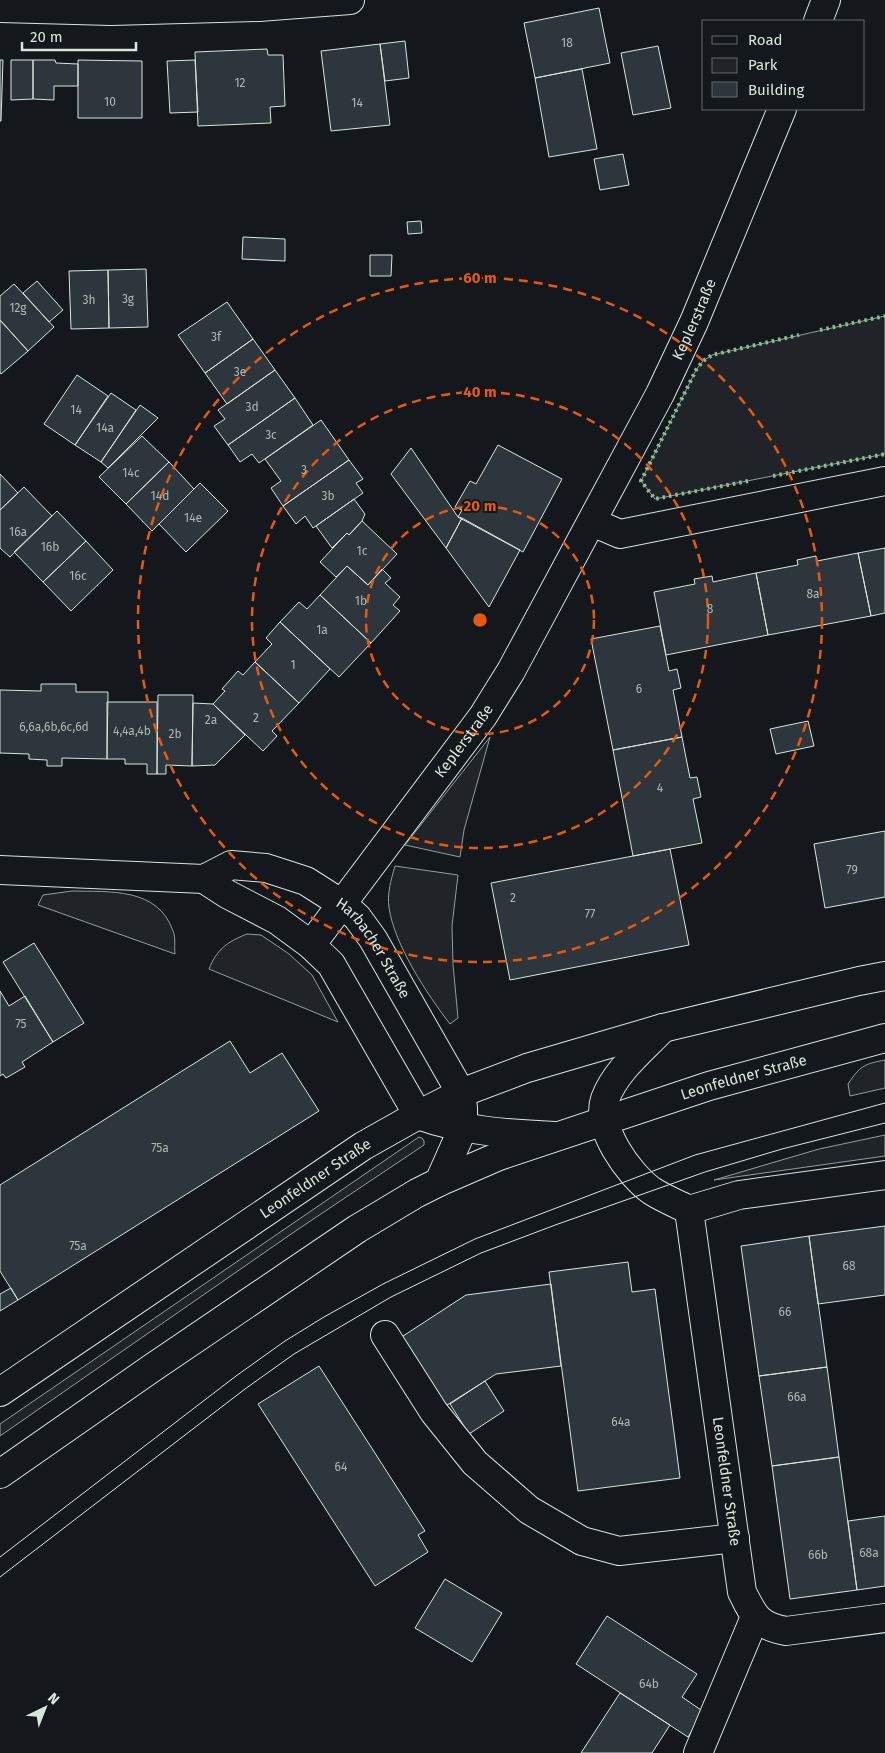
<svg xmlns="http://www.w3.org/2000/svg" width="885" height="1753" font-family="'Fira Sans',sans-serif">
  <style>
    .green { fill: #202428; stroke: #939e99 }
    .building { fill: #2c363c; stroke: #d8e6dc }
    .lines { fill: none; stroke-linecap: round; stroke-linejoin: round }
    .minor-casing { stroke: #d8e6dc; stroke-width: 30 }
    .major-casing { stroke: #d8e6dc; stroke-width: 30 }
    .minor { stroke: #14181c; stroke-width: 28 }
    .major { stroke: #14181c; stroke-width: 28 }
    .tram { stroke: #d8e6dc; stroke-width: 1 }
    .hedge { stroke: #8ac095; stroke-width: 4; stroke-dasharray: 2.5 4; stroke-linecap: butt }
    .ring { fill: none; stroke: #e8590c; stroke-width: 2.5; stroke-dasharray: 9 6 }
    .labels { text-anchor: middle; stroke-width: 4; stroke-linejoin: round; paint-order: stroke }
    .number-label { font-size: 12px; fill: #adbab4 }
    .street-label { font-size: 15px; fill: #d8e6dc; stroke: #14181c }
    .centre { fill: #e8590c; stroke: #14181c; stroke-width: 2.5 }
    .ring-label { font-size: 15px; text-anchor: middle; font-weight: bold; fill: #e8590c; stroke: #14181c; stroke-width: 4; stroke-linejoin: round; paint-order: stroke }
  </style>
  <rect width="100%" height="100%" fill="#14181c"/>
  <path class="green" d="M885 316V454L655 499 641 481 696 370 703 361 712 355Z
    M490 737 464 830 460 857 405 845Z
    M395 866 458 875 452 926 453 964 458 1018 450 1024C427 994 395 946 389 908 387 893 391 880 395 866Z
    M72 891C109 892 158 887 173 931 176 937 174 947 175 954L38 905 43 895Z
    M247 934 261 935 289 954 312 975 338 1022 209 969C217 949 227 942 247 934Z
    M885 1060V1088L850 1096 848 1084C860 1066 864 1064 885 1060Z
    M885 1135V1156L714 1180 819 1149Z
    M419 1137 422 1138 424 1141V1145L294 1232 0 1436V1424Z"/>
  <path class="building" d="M599 8 610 63 535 78 524 23Z
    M405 41 409 78 385 81 380 44Z
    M380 44 390 125 331 131 321 51Z
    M658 46 671 108 633 115 621 53Z
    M267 49 268 55H283L285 106 270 107 271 123 198 126 195 52Z
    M0 60H3L1 121H0Z
    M11 60H33V99L11 100Z
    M33 60H55L56 63 78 64V86H54V100L33 99Z
    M78 60 142 61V118H78Z
    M195 60 198 112 170 113 167 61Z
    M582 69 597 149 549 157 535 78Z
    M623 154 629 185 600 190 594 159Z
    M421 221 422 233 408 234 407 222Z
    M243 237 285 239V261L242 259Z
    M370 255H392L391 276H370Z
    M146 269 148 327 109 328 108 270Z
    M108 270 109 328 71 329 69 271Z
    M37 281 63 310 49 322 23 293Z
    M14 284 54 327 28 351 0 320V296Z
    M227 302 253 339 205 373 178 335Z
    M0 320 28 351 1 374 0 372Z
    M253 339 275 370 227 404 205 373Z
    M275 370 295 398 228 445 214 426 225 419 218 410Z
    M77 375 108 396 75 445 44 424Z
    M111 393 136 410 101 462 75 445Z
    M295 398 313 425 259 463 252 454 240 462 228 445Z
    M140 405 158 418 108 468 101 462Z
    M321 420 349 460 283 506 271 488 281 481 265 459Z
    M142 436 169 462 126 504 99 477Z
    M498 445 562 479 523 552 458 517 462 510 455 507 470 481 476 484Z
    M411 448 458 517 462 518 446 548 391 474Z
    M349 460 363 479 356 483 363 493 313 528 305 516 296 524 283 506Z
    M169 462 194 489 152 531 126 504Z
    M0 474 18 493 0 510Z
    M200 483 228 511 186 552 159 524Z
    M24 487 52 516 10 557 0 548V510Z
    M354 499 365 514 362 521 349 535 347 533 332 548 316 526Z
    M57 511 86 541 43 582 14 552Z
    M462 518 520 550 489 607 446 548Z
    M362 521 397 554 368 585 347 566 336 577 320 562 347 533 349 535Z
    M86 541 113 570 71 611 43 582Z
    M885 548V613L871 616 858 553Z
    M858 553 871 616 768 635 756 573 798 565 797 560 816 556 817 561Z
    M347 566 368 585 382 569 391 578 385 583 400 597 393 605 400 611 371 643 320 595Z
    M756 573 768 635 666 655 654 592 695 584 694 579 712 576 713 582Z
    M320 595 371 643 339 677 280 622 299 602 307 609Z
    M280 622 330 669 299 703 255 662 272 644 266 638Z
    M660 626 669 671 677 669 681 688 673 690 682 737 613 750 591 639Z
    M255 662 299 703 272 731 277 736 263 751 213 704 225 691 222 689 238 671 243 675Z
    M41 684H76V692H108L107 759 62 758V766H47V760L29 759V754L0 753V690L41 691Z
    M158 695H193L192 766 166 765V774H157Z
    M107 702H157V774H147V764H125V759H107Z
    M193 703 213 704 245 735 215 765 192 766Z
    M808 721 814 746 776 754 770 729Z
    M682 737 690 778 697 777 701 797 693 799 702 843 633 856 613 750Z
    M885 831V897L825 908 814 844Z
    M670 849 689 945 510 980 491 883Z
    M34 943 84 1023 53 1042 3 962Z
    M0 991 9 1006 25 996 53 1042 22 1062 25 1067 6 1078 3 1074 0 1076Z
    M230 1041 250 1073 282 1053 319 1111 18 1300 0 1271V1185Z
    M885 1226V1295L818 1304 809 1236Z
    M809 1236 827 1367 759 1376 741 1246Z
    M628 1262 632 1292 655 1289 680 1478 578 1491 549 1272Z
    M551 1284 561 1366 496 1374 444 1407 400 1338 466 1295Z
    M11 1288 18 1300 0 1311V1294Z
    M319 1366 425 1531 418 1535 428 1552 375 1586 258 1404Z
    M827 1367 839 1457 772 1466 759 1376Z
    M485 1381 504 1411 469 1434 450 1404Z
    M839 1457 857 1590 790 1599 772 1466Z
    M885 1516V1586L857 1590 848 1521Z
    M445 1579 502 1613 472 1662 415 1628Z
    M607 1616 697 1674 682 1697 704 1712 688 1737 576 1664Z
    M620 1693 670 1725 652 1753H581Z"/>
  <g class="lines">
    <g class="minor-casing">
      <g id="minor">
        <path d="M0 8 111 11 259 7 350 0"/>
        <path d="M818 21 826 0"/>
        <path d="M592 522 620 534 885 481"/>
        <path id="s1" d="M0 870 204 879 231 865 266 868 306 881 342 904 357 917 373 939 461 1093 463 1108V1128L439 1182"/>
        <path d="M204 879 227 894 277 920 311 945 331 964 418 1115C463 1131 507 1134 555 1136"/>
        <path id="s2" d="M311 945 483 716 511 671 660 394 694 322 782 109"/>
        <path d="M663 1028C642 1050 616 1070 605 1099 595 1127 629 1175 652 1191 663 1198 677 1204 689 1210L739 1195 885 1175"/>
        <path id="s3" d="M689 1210 742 1592C754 1616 758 1626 786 1631L885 1618"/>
        <path d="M385 1335 434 1412 475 1463 529 1510 582 1541 619 1551 735 1538"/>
        <path d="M698 1753 755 1617"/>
      </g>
    </g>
    <g class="major-casing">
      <g id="major">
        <path id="s4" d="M0 1392 363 1146 418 1115 461 1093 527 1068 663 1028 859 981 885 976"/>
        <path id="s5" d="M0 1474 152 1368 357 1229 417 1193 439 1182 499 1156 709 1086 885 1038"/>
      </g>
    </g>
    <use href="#minor" class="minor"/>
    <use href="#major" class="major"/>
    <path class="tram" d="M0 1557 236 1376 285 1341 324 1317 383 1284 475 1239 695 1155 885 1103
      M0 1577 245 1389 294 1354 391 1297 481 1253 558 1224 705 1172 782 1149 885 1123"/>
    <path class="hedge" d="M820 330 885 316
      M773 476 885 454
      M748 481 655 499 641 481 696 370 703 361 712 355 799 335"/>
  </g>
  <g class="ring">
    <circle cx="480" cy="620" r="114"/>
    <circle cx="480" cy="620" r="228"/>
    <circle cx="480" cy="620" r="342"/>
  </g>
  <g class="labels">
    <g class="number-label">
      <text x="567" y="47">18</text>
      <text x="240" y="87">12</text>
      <text x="110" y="106">10</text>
      <text x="357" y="107">14</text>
      <text x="128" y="303">3g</text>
      <text x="89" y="304">3h</text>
      <text x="18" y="312">12g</text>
      <text x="216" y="341">3f</text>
      <text x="240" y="376">3e</text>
      <text x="252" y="411">3d</text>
      <text x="76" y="414">14</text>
      <text x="105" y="432">14a</text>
      <text x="271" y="439">3c</text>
      <text x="304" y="474">3</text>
      <text x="131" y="477">14c</text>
      <text x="160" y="500">14d</text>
      <text x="328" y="500">3b</text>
      <text x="193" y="522">14e</text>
      <text x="18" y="536">16a</text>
      <text x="50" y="551">16b</text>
      <text x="362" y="555">1c</text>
      <text x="78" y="580">16c</text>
      <text x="813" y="598">8a</text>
      <text x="361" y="605">1b</text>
      <text x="710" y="613">8</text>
      <text x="322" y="634">1a</text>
      <text x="293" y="669">1</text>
      <text x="639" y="693">6</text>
      <text x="256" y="722">2</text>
      <text x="211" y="724">2a</text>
      <text x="54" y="731">6,6a,6b,6c,6d</text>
      <text x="132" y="735">4,4a,4b</text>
      <text x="175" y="738">2b</text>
      <text x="660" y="792">4</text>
      <text x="852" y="874">79</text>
      <text x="513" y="902">2</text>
      <text x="590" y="918">77</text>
      <text x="21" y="1028">75</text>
      <text x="160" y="1152">75a</text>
      <text x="78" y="1250">75a</text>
      <text x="849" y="1270">68</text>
      <text x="785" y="1316">66</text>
      <text x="797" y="1401">66a</text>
      <text x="621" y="1426">64a</text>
      <text x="341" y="1471">64</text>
      <text x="869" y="1557">68a</text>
      <text x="818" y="1559">66b</text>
      <text x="649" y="1688">64b</text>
    </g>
    <g class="street-label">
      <text dy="5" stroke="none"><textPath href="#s2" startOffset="736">Keplerstraße</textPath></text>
      <text dy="5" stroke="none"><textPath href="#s2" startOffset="255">Keplerstraße</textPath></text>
      <text dy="5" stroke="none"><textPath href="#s1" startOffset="409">Harbacher Straße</textPath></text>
      <text dy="5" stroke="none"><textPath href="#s5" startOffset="850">Leonfeldner Straße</textPath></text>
      <text dy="5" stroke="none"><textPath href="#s4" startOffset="381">Leonfeldner Straße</textPath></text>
      <text dy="5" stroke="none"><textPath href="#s3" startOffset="274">Leonfeldner Straße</textPath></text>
    </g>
  </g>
  <circle cx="480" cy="620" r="8" class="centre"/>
  <g class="ring-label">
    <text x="480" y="283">60 m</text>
    <text x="480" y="397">40 m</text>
    <text x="480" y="511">20 m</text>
  </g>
  <rect x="702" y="20" width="162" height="90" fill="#14181c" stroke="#626a69"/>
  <rect x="712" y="36" width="25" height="8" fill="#14181c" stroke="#626a69"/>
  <text x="748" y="45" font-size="15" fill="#d8e6dc">Road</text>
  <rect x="712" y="58" width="25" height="15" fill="#202428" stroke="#626a69"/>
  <text x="748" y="70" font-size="15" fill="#d8e6dc">Park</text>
  <rect x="712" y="82" width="25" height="15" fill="#2c363c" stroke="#626a69"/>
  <text x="748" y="95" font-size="15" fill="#d8e6dc">Building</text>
  <g transform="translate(45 1708) rotate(43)" stroke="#14181c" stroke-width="4" paint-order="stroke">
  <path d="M0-4L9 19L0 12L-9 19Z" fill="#d8e6dc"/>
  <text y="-8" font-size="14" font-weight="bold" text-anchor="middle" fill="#d8e6dc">N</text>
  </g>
  <path d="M22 42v8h114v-8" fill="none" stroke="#d8e6dc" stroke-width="2.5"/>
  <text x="30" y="42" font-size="15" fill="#d8e6dc" stroke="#14181c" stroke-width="4" paint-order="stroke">20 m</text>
</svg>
